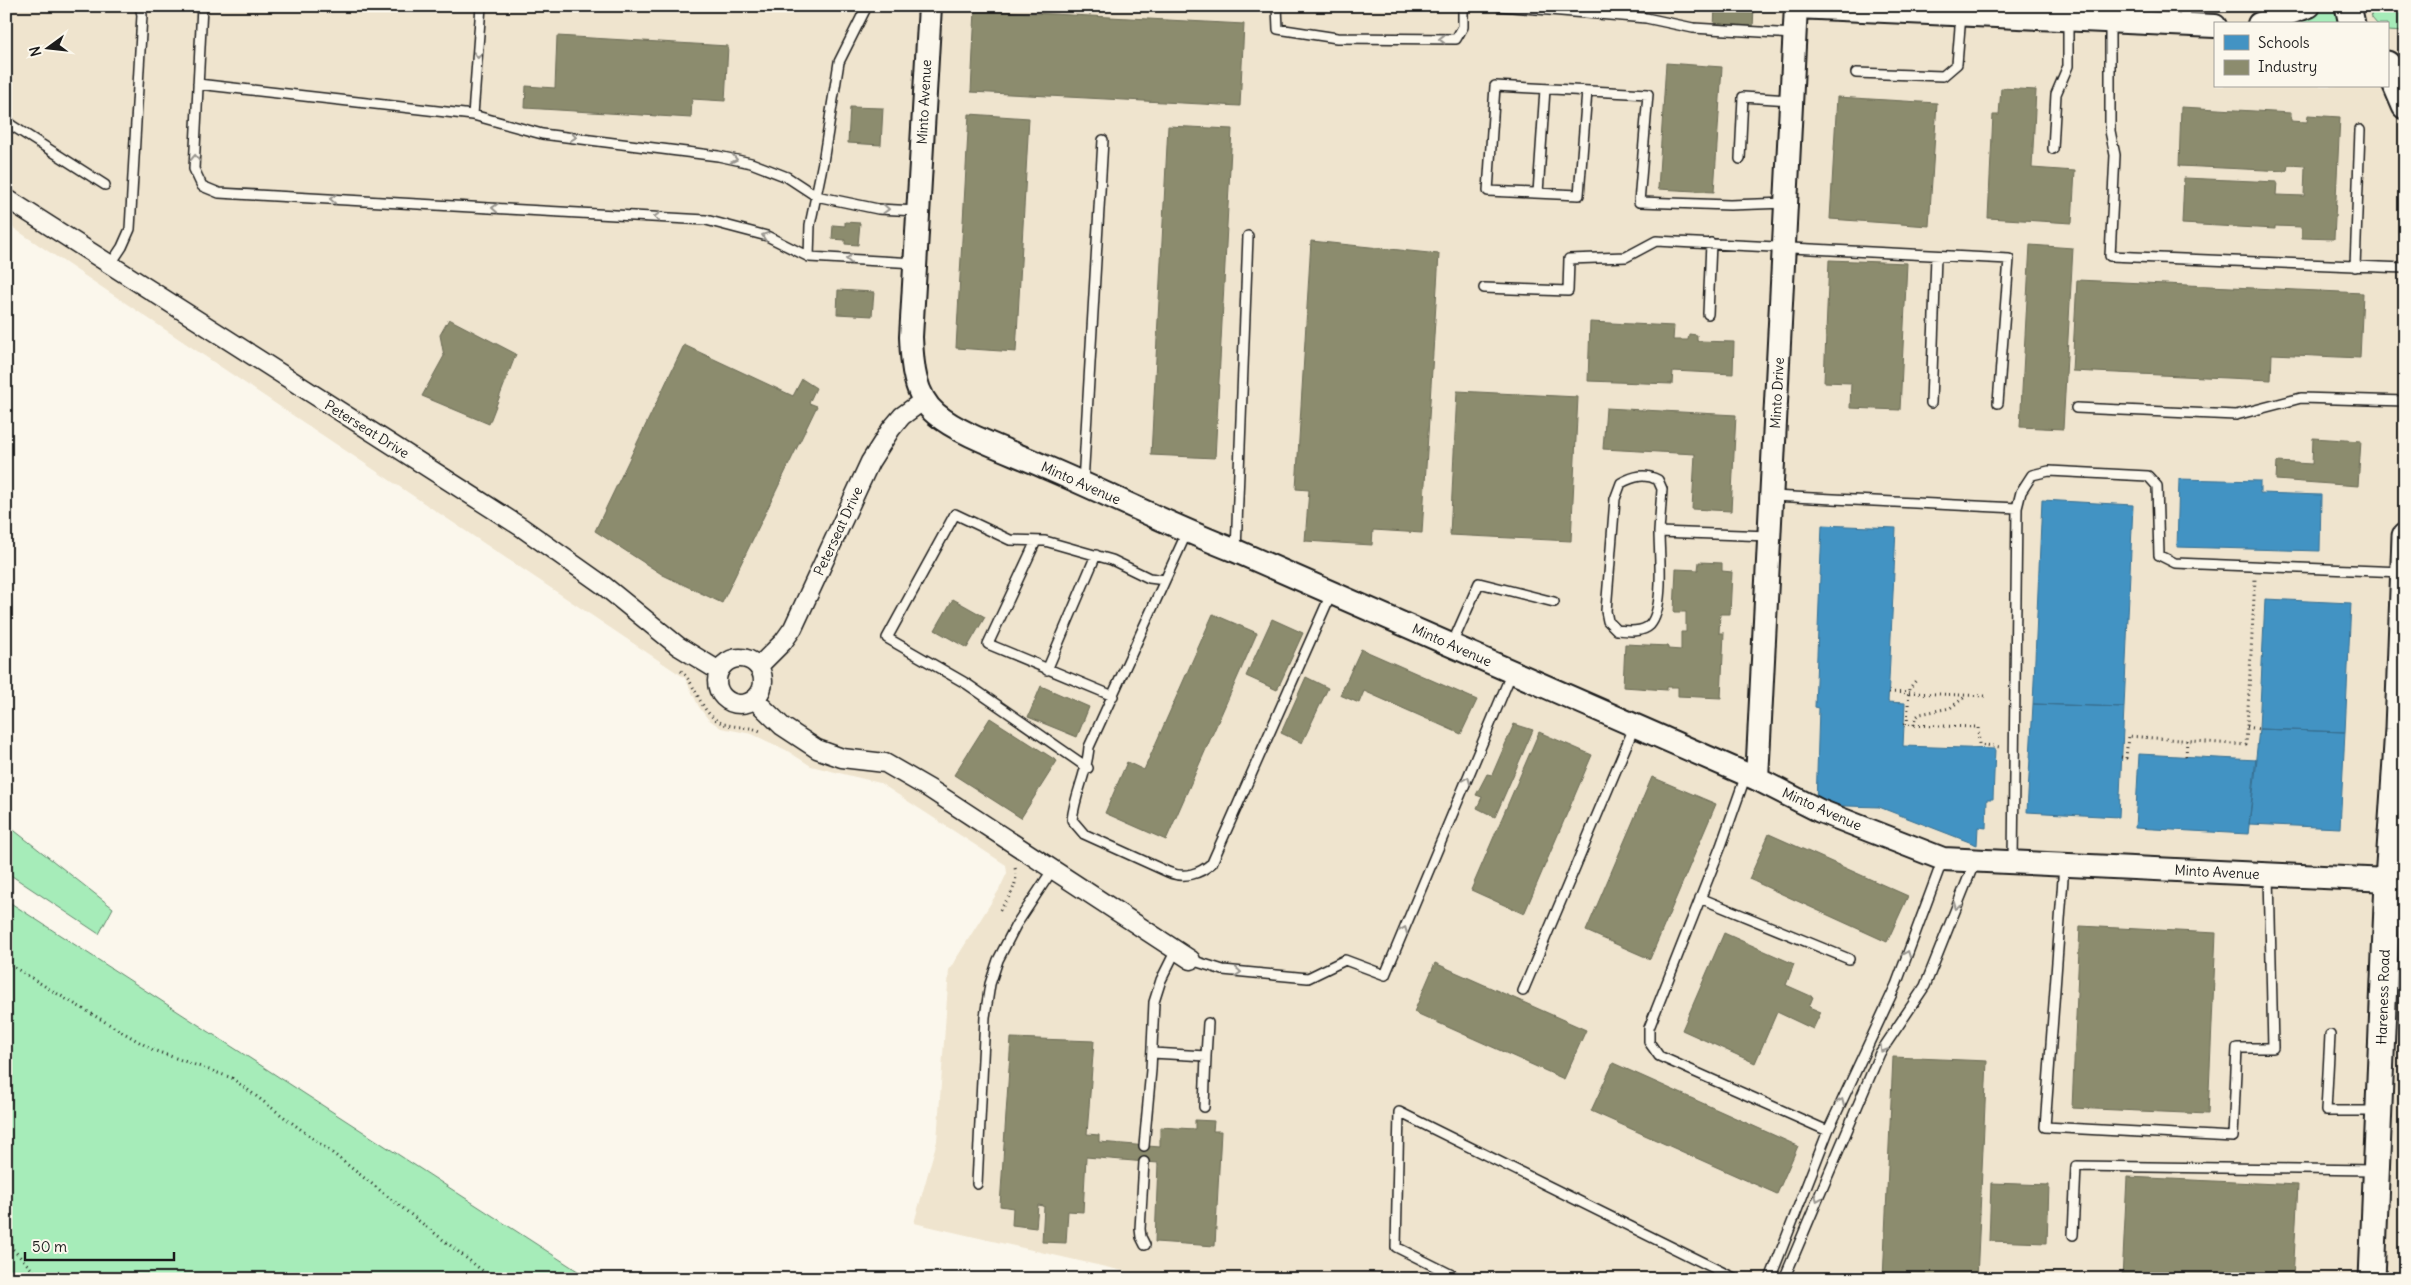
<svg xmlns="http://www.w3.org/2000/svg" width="2411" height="1285" font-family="Delius,sans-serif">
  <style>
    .built { fill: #efe4ce; fill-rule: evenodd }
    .green { fill: #a6ecb9; stroke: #61846a }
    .schools { fill: #4393c3; stroke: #376f91 }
    .industry { fill: #8c8c6e; stroke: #6a6a55 }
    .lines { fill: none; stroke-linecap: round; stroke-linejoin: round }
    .service-casing { stroke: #1c1c1c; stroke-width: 12 }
    .minor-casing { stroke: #1c1c1c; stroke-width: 21 }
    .tertiary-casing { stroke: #1c1c1c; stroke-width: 26 }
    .secondary-casing { stroke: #1c1c1c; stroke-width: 29 }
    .path { stroke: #1c1c1c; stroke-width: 3; stroke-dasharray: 1 4; stroke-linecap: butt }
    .service { stroke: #fbf7ec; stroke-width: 9 }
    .minor { stroke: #fbf7ec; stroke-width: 18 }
    .tertiary { stroke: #fbf7ec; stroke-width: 22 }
    .secondary { stroke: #fbf7ec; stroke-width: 25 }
    .oneway { stroke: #97948e }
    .labels { text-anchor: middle; stroke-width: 5; stroke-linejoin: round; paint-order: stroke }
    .street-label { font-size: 14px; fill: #1c1c1c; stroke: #fbf7ec }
  </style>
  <rect width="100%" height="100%" fill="#fbf7ec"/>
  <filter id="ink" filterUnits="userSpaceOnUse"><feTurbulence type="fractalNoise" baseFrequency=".02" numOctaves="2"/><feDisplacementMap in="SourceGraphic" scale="10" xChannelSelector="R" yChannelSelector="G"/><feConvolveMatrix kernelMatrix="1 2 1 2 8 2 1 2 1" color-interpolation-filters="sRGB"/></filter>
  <g filter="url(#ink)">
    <path class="built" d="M6 6H2405V1279H1158L914 1223 937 1141 949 970 999 890 1007 873 1006 865 880 783 811 766 786 750 752 734 721 728 708 719 699 707 685 678 6 223ZM2215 24H2387V86H2215Z"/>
    <path class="green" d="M2329 6H2339L2337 24H2284Z
      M2369 6H2405V32L2387 31V24H2377L2372 18Z
      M6 824 113 908 99 934 6 872Z
      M6 900 590 1279H6Z"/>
    <path class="schools" d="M2179 479 2260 481V493L2321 495 2320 551 2177 547Z
      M2042 500 2133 505 2124 707 2033 704Z
      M1822 525 1896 528 1888 702 1905 703 1903 746 1995 749 1993 799H1987L1986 828 1978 827 1977 845 1879 807 1816 805 1819 708 1815 707Z
      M2265 599 2351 603 2345 732 2259 729Z
      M2033 704 2124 707 2119 817 2027 812Z
      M2259 729 2345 732 2340 828 2249 824Z
      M2139 754 2257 760 2248 834 2135 828Z"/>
    <path class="industry" d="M1715 6H1754L1753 29 1714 27Z
      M975 10 1244 24 1240 106 971 92Z
      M557 36 728 46 725 101 692 99 691 118 525 108 526 86 555 88Z
      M1666 63 1722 67 1714 192 1658 189Z
      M2001 88 2036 90 2032 168 2075 171 2072 223 1988 218 1993 115H1999Z
      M1837 97 1937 103 1929 226 1830 219Z
      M850 107 883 108 881 145 848 143Z
      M2181 107 2291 113V121L2307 122 2308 115 2340 117 2334 239 2302 238V227L2275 226V229L2182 224 2184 178 2277 182 2276 195 2304 196 2305 166 2288 165 2287 171 2179 166Z
      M969 114 1029 118 1016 352 956 348Z
      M1168 126 1232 129 1215 458 1151 455Z
      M845 222 860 223 858 245 845 244V240L832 239 833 225 845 226Z
      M1311 241 1439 254 1422 533 1373 530 1372 545 1305 541 1309 490 1296 489Z
      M2030 245 2073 248 2063 429 2020 427Z
      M1829 260 1907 263 1900 410 1850 408 1851 383 1824 382Z
      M2077 280 2363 293 2360 358 2272 354 2271 380 2072 371Z
      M838 290 874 292 872 316 837 314Z
      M449 319 516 354 489 424 422 396 444 356 440 335Z
      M1590 322 1674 326 1673 340H1688L1689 334 1697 335V341L1734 342 1733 374 1673 371 1672 384 1588 381Z
      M684 345 793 396 802 379 816 388 809 403 817 406 722 603 663 575 595 531Z
      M1457 391 1578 397 1571 541 1450 535Z
      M1606 408 1736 415 1731 511 1692 509 1695 454 1603 449Z
      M2313 438 2361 441 2358 486 2276 480 2277 462 2312 464Z
      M1699 562 1722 563V571L1732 572 1730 614H1720L1719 633H1724L1721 698 1678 696V687H1667V690L1623 687 1625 644 1668 646V649L1681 650V632H1686V612H1674L1676 569 1698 570Z
      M953 599 985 617 967 648 935 630Z
      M1213 614 1257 633 1166 840 1105 813 1127 762 1144 770Z
      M1272 619 1303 633 1277 690 1246 676Z
      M1361 649 1477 700 1461 734 1364 691 1359 703 1340 695Z
      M1306 677 1328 688 1302 743 1281 733Z
      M1041 686 1089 707 1077 737 1028 717Z
      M990 718 1057 761 1021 818 954 775Z
      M1514 724 1533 730 1495 817 1477 808 1482 797 1476 795 1487 774 1492 775Z
      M1539 732 1592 755 1524 914 1471 890Z
      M1652 777 1716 804 1650 959 1586 931Z
      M1769 834 1908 896 1887 942 1749 879Z
      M2080 926 2216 933 2208 1114 2072 1108Z
      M1724 933 1794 964 1786 985 1813 997 1809 1007 1821 1012 1813 1029 1777 1012 1755 1063 1682 1030Z
      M1435 963 1586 1030 1564 1079 1414 1012Z
      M1011 1038 1094 1041 1087 1134 1099 1135V1142L1160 1147V1127L1195 1129V1120L1214 1121 1213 1131H1221L1215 1246 1155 1242 1158 1163 1086 1157 1083 1212 1068 1211 1066 1243 1042 1242 1044 1206 1038 1205 1036 1228 1012 1225 1013 1208 1000 1206Z
      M1893 1057 1987 1061 1977 1279H1883Z
      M1613 1063 1798 1146 1777 1194 1591 1111Z
      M2127 1177 2298 1185 2293 1279H2122Z
      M1991 1183 2049 1185 2047 1243 1989 1241Z"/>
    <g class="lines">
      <g class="service-casing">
        <path id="service" d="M202 6 194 169 202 186 219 193 706 220 767 236 809 257 915 263
          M481 6 473 115 542 134 718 156 751 163 787 177 816 196 878 209 917 211
          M1277 6 1278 29 1337 38 1456 39 1463 27V6
          M1500 6 1646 18 1693 28 1794 34
          M2110 23V131L2115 155 2110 256 2405 268
          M2184 23 2185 6
          M1856 73 1943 76 1957 64 1961 15
          M198 84 473 115
          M1587 91 1579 195 1488 191 1495 86 1648 94 1639 202 1730 205 1786 203
          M6 117 11 125 105 185
          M2053 149 2056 94 2068 66V21
          M1740 159 1743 97 1791 100
          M1538 193 1545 89
          M809 257 810 225 823 162 839 62 867 6
          M110 265 122 247 130 229 142 15 140 6
          M2355 267 2360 130
          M1484 288 1568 291 1569 259 1626 257 1656 241 2009 259 1998 403
          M1708 314 1711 243
          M1931 403 1936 256
          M2076 408 2236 415 2301 398 2405 401
          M1083 483 1103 140
          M1772 496 2017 508 2021 492 2032 475 2049 471 2148 476 2157 486 2159 555 2175 563 2403 572
          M1187 532 1089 747C1087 774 1075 793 1072 820L1084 834 1168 872C1184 879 1200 874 1212 863L1331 594
          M1659 532C1659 554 1665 608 1650 625 1642 633 1627 631 1617 630L1608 621 1606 611 1615 499 1621 483C1634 476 1645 473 1658 480L1662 489 1659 532 1769 536
          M1036 541 988 644 1113 696
          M1236 551 1248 236
          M1452 644 1479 583 1554 602
          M1047 670 1096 555
          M1088 768 967 684 887 638 955 514 1010 540 1045 541 1112 560 1149 578 1165 580
          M1746 775 1721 846 1649 1028V1042L1659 1056 1828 1131
          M2013 862 2017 508
          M2064 865 2045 1127 2233 1137 2237 1048H2273L2269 875
          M1700 898 1849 959
          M1191 960 1223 970 1308 978 1345 960 1385 975 1512 672
          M1523 991 1635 725
          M2330 1035 2326 1111H2378
          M1152 1053 1206 1056 1208 1023
          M1204 1107 1206 1056
          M1144 1146 1151 1070 1154 1002 1161 980 1173 956 1178 952
          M1144 1162 1140 1229 1141 1237 1145 1245
          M977 1184 985 1017 990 984 998 960 1016 925 1053 869
          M2073 1235 2076 1166 2374 1170
          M1460 1279 1396 1247 1399 1112 1736 1279
          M1770 1279 1828 1131 1896 985 1943 859
          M1784 1279 1880 1053 1925 986 1975 861"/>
      </g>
      <g class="minor-casing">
        <path id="minor" d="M6 198 521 527 603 585 678 646 719 671
          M717 681a23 23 0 1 1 46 0a23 23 0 1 1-46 0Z
          M758 667 783 642 793 628 870 462 891 429 902 416 924 400
          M754 699 782 726 817 749 842 758 885 763 930 789 1191 960"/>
      </g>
      <g class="tertiary-casing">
        <path id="tertiary" d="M930 6 911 337C912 364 914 396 936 414 960 435 1015 453 1045 467 1109 494 1171 526 1236 551L1757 779 1820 811 1943 859 2388 880
          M1796 7 2215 26
          M2259 24 2309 6
          M1757 779 1796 6"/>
      </g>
      <g class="secondary-casing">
        <path id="secondary" d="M2348 6 2352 24
          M2387 64 2405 106
          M2372 1279 2388 880 2398 729 2405 536"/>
      </g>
      <path class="path" d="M681 671C697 685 699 710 718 721 731 729 747 725 760 731
        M1889 692 1986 696
        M1904 725 1978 727 1979 744 2000 747
        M1907 725 1909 689 1917 679
        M1914 725 1915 718 1920 714 1950 708 1966 696
        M2247 727 2259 729
        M2186 756 2187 740
        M2121 757 2126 758 2128 736 2246 745 2255 579
        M1000 910C1009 897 1019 885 1015 868
        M6 962 51 990 153 1050 232 1078 335 1155 493 1279
        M6 1242 41 1279"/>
      <use href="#service" class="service"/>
      <use href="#minor" class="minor"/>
      <use href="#tertiary" class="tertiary"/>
      <use href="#secondary" class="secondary"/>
    </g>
    <defs><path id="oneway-chevron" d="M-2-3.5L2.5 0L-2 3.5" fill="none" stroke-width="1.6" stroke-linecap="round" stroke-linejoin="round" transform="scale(1.25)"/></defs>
    <g class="oneway">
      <use href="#oneway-chevron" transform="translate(1442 39) rotate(-180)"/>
      <use href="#oneway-chevron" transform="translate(478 55) rotate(94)"/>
      <use href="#oneway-chevron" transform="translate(573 137) rotate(7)"/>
      <use href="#oneway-chevron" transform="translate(195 158) rotate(-87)"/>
      <use href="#oneway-chevron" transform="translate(734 159) rotate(12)"/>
      <use href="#oneway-chevron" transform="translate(333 199) rotate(-177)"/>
      <use href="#oneway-chevron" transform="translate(495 208) rotate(-177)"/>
      <use href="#oneway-chevron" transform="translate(886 209) rotate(3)"/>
      <use href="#oneway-chevron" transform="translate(657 217) rotate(-177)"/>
      <use href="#oneway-chevron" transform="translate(765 236) rotate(-161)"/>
      <use href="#oneway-chevron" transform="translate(849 259) rotate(-177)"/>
      <use href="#oneway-chevron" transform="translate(1467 780) rotate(-67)"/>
      <use href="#oneway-chevron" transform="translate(1957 906) rotate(112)"/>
      <use href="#oneway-chevron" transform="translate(1404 930) rotate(-67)"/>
      <use href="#oneway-chevron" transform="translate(1907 954) rotate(-69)"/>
      <use href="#oneway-chevron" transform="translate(1238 972) rotate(5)"/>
      <use href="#oneway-chevron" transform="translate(1883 1049) rotate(122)"/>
      <use href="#oneway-chevron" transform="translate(1841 1102) rotate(-65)"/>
      <use href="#oneway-chevron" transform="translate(1818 1198) rotate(113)"/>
    </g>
  </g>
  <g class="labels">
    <g class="street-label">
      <text transform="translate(924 102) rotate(-87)" y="5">Minto Avenue</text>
      <text transform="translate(1777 393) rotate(-87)" y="5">Minto Drive</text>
      <text transform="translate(367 429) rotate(32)" y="5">Peterseat Drive</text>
      <text transform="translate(1081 483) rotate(24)" y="5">Minto Avenue</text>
      <text transform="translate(838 531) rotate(-65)" y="5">Peterseat Drive</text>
      <text transform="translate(1452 645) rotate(24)" y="5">Minto Avenue</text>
      <text transform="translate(1822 809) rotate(24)" y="5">Minto Avenue</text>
      <text transform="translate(2217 872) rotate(3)" y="5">Minto Avenue</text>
      <text transform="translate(2383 997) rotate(-88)" y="5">Hareness Road</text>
    </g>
  </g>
  <rect width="2411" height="1285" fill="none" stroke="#fbf7ec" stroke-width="25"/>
  <rect x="12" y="12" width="2386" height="1260" fill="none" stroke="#1c1c1c" stroke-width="2" filter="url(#ink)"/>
  <rect x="2214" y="22" width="175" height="65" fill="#fbf7ec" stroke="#a29f99"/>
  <rect x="2224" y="35" width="25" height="15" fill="#4393c3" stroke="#a29f99"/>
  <text x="2258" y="48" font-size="15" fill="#1c1c1c">Schools</text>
  <rect x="2224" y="60" width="25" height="15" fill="#8c8c6e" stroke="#a29f99"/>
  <text x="2258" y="72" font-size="15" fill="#1c1c1c">Industry</text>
  <g transform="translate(48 48) rotate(255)" stroke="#fbf7ec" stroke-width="4" paint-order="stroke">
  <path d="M0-4L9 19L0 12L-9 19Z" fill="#1c1c1c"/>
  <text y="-8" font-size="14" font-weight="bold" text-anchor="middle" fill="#1c1c1c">N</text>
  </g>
  <path d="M25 1252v8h149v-8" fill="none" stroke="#1c1c1c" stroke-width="2.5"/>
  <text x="32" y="1252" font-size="15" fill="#1c1c1c" stroke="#fbf7ec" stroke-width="4" paint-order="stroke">50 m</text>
</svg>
